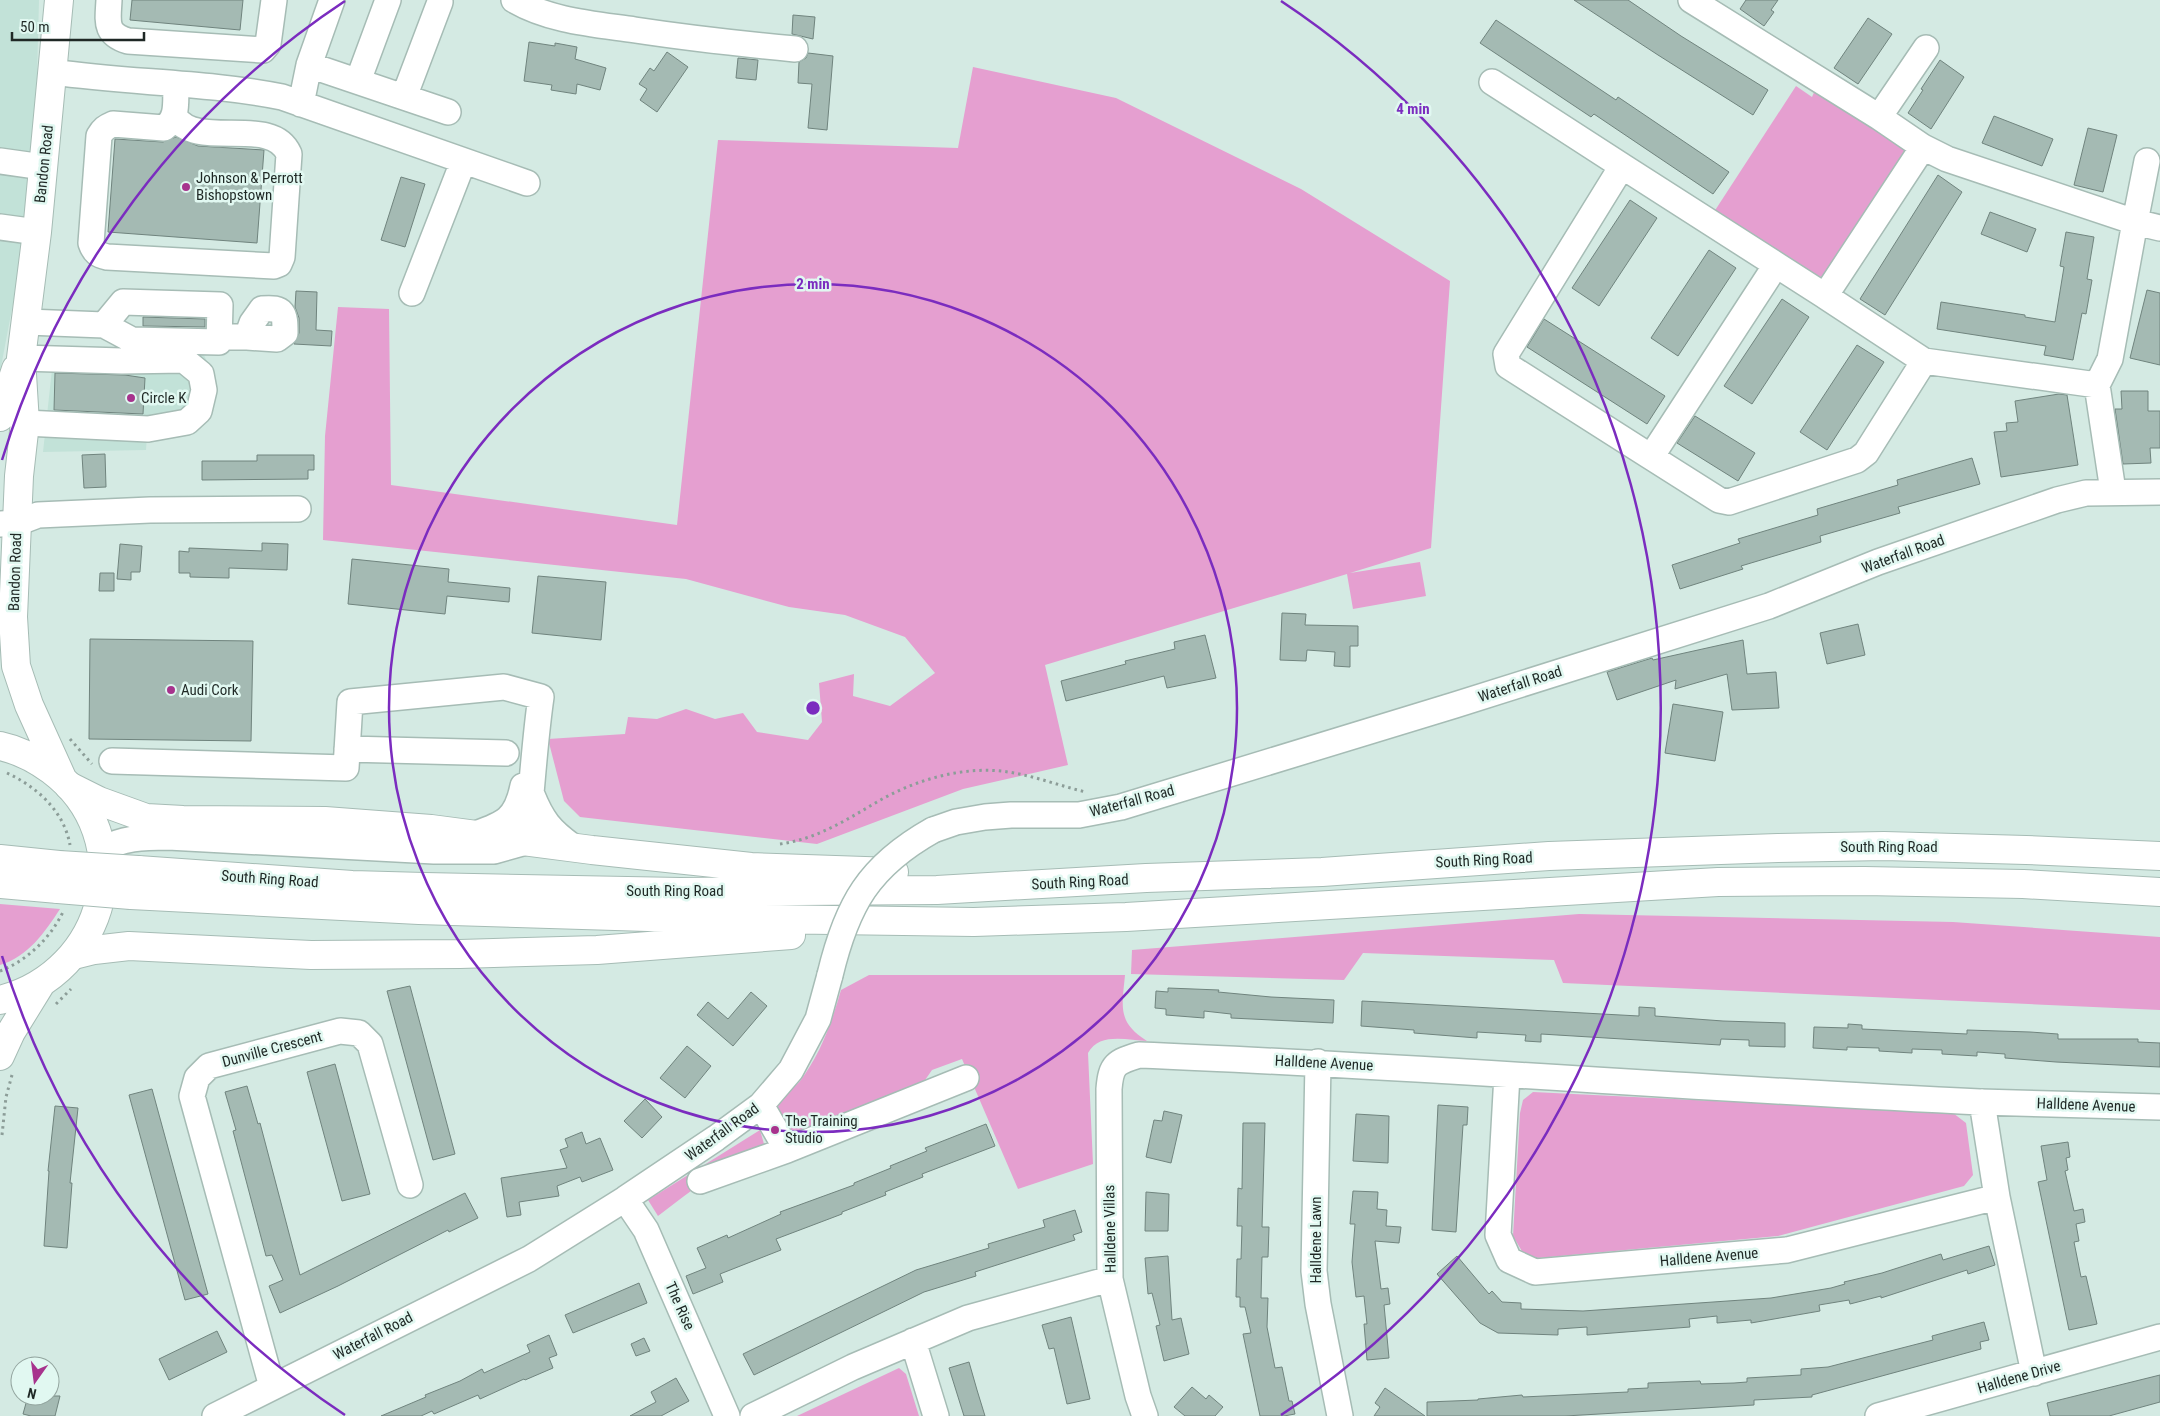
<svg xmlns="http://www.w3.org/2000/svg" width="2160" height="1416" font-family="'Roboto Condensed',sans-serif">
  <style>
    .built { fill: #c2e2d8 }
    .green { fill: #e59fd0 }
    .building { fill: #a4bab3; stroke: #70847e }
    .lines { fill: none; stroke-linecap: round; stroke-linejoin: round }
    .minor-casing { stroke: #a6bcb5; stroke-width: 28 }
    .major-casing { stroke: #a6bcb5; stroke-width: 30 }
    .highway-casing { stroke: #a6bcb5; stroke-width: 30 }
    .path { stroke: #8c9d98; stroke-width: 3; stroke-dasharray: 2.5 4; stroke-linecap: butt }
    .minor { stroke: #fff; stroke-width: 25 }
    .major { stroke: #fff; stroke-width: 28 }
    .highway { stroke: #fff; stroke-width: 28 }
    .minor-bridge-casing { stroke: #a6bcb5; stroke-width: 28; stroke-linecap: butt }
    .highway-bridge-casing { stroke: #a6bcb5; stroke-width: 30; stroke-linecap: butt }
    .minor-bridge { stroke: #fff; stroke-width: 25 }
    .highway-bridge { stroke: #fff; stroke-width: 28 }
    .ring { fill: none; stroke: #7b2cbf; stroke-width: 2.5 }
    .poi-dot { fill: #a7338d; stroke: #e1f8f1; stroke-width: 2 }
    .labels { text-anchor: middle; stroke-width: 5; stroke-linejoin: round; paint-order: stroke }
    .street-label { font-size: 15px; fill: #1f2825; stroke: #e1f8f1 }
    .poi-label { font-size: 15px; fill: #1f2825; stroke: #e1f8f1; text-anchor: start }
    .centre { fill: #7b2cbf; stroke: #e1f8f1; stroke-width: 2.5 }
    .ring-label { font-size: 15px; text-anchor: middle; font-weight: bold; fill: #7b2cbf; stroke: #e1f8f1; stroke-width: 5; stroke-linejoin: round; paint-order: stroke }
  </style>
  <rect width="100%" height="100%" fill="#d4eae3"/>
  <path class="built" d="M0 0H39L34 193 0 372Z
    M54 351 203 353 211 370 208 393 147 435 146 450 43 452Z"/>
  <path class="green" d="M973 67 1116 98 1301 189 1450 281 1431 548 1350 573 1420 562 1426 596 1353 609 1347 574 1045 665 1068 765 963 789 817 844 580 817 564 801 548 739 625 734 628 717 657 719 686 709 715 719 743 713 757 732 808 740 822 722 819 683 854 674 853 696 890 706 935 673 905 637 845 615 789 607 686 579 323 540 325 436 338 307 389 309 391 485 677 525 718 140 958 148Z
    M1796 86 1812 97 1816 88 1909 146 1832 273 1814 279 1712 215Z
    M0 904 60 909C45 932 28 957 0 965Z
    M1579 914 1953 922 2160 937V1010L1563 983 1554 960 1363 953 1344 980 1131 974 1132 950Z
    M869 975H1125C1122 1007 1117 1022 1147 1041 1127 1040 1099 1032 1088 1053L1093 1164 1018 1189 962 1059 932 1070 923 1083 807 1131 791 1135 776 1111C780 1098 791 1091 800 1081 820 1055 832 1022 841 990Z
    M1533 1092 1953 1113 1966 1123 1973 1175 1964 1186 1778 1236 1538 1258 1523 1253 1513 1236 1520 1113 1523 1100Z
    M760 1130 764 1144C726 1164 692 1190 658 1216L648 1200Z
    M899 1368 906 1374 919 1416H797Z"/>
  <path class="building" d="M132 0H243L240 30 130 20Z
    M1574 0H1628L1681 36 1768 90 1753 115 1658 55Z
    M1746 0H1778L1771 10 1774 12 1764 26 1740 9Z
    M793 15 815 17 813 39 792 34Z
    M1868 18 1892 34 1858 84 1834 68Z
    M1496 20 1616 100 1618 97 1729 172 1713 194 1594 114 1591 117 1480 43Z
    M529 42 555 46V43L577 47 575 59 606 68 600 90 577 84 576 94 551 90 552 85 524 81Z
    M667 52 688 67 657 112 640 100 647 89 639 84 650 68 654 71Z
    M808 53 833 56 827 130 808 128 812 84 798 83 799 62 806 58Z
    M738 58 758 60 756 80 736 78Z
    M1940 60 1964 77 1931 129 1908 113 1923 90 1921 89Z
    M1994 116 2053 139 2042 166 1982 143Z
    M2088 128 2117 135 2103 192 2074 185Z
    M176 137 198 146 264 150 257 243 108 232 115 139 163 142Z
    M1938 175 1962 192 1885 315 1860 299Z
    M401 177 425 184 405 247 381 240Z
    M1630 200 1657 218 1599 306 1572 288Z
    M1990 212 2036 229 2027 252 1981 234Z
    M2066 232 2094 237 2087 279 2092 280 2086 314 2082 313 2073 360 2044 355 2046 346 1937 329 1941 302 2025 315V317L2055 322 2064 267 2060 266Z
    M1709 250 1736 268 1678 356 1651 338Z
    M2147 290 2160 293V365L2130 358Z
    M296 291 317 292 316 330 332 331 331 346 294 344 299 333V318L295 307Z
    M1782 299 1809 317 1752 404 1724 386Z
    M143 317 205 319V327L143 326Z
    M1544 319 1665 396 1647 424 1527 347Z
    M1857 345 1884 362 1827 450 1800 432Z
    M55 373 125 375 145 378 143 414 54 410Z
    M2121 391H2148V411H2160V448H2150L2151 463 2123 464 2115 409H2122Z
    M2059 394 2067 395 2078 465 2001 477 1994 432 2007 431 2006 423 2018 422 2015 401Z
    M1695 416 1755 453 1738 481 1677 443Z
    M105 454 106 487 84 488 82 455Z
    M257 455H314V470H308V479L202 480V461H257Z
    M1972 458 1980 484 1898 507 1900 513 1820 536 1821 542 1741 566 1743 569 1680 589 1672 565 1740 543 1738 539 1818 515 1817 509 1898 485 1897 480Z
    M262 543 288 544 287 570 229 568V578L190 577V573H179V551L189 552V548L262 551Z
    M120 544 142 546 140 572H131V580L117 579Z
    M352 559 449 569 448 582 510 588 509 602 447 596 445 614 348 604Z
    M100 573H114V591H99Z
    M538 576 606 582 601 640 532 633Z
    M1282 613 1306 614 1305 625 1358 626V646H1350V667L1334 666 1335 652 1307 650 1306 661 1280 660Z
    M1858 624 1865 655 1827 664 1820 633Z
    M1205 635 1216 678 1167 688 1164 676 1066 701 1061 681 1126 664 1125 661 1175 649 1174 642Z
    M90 639 253 641 251 741 89 739Z
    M1743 640 1747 674 1776 672 1779 708 1732 710 1727 674 1675 689 1676 680 1617 700 1607 672 1652 658 1653 660Z
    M1673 704 1723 712 1715 761 1665 753Z
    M410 986 455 1154 433 1160 387 991Z
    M1168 988 1219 990 1218 992 1271 997 1334 1000 1333 1023 1231 1018V1014L1204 1011V1018L1166 1015V1009L1155 1008 1156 991 1168 992Z
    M751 992 767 1006 733 1046 697 1015 708 1002 728 1019Z
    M1362 1001 1639 1016V1007L1655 1008V1016L1723 1021 1785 1023V1047L1749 1046V1040L1721 1039 1720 1045 1541 1034V1042L1525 1041 1526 1035 1510 1034 1477 1032V1038L1414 1033V1030L1361 1026Z
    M1848 1024 1862 1025V1029L1967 1034V1030L2030 1032 2058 1034V1039H2138V1042L2160 1043V1067L2056 1062 2005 1058V1054L1977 1052V1056L1942 1054V1050L1912 1049V1053L1879 1051V1048L1847 1047V1050L1813 1048 1814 1027 1848 1028Z
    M687 1046 711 1066 685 1098 660 1078Z
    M335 1064 370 1194 342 1201 307 1072Z
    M247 1086 258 1124 260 1123 300 1275 465 1193 478 1218 449 1232 448 1230 338 1286 280 1313 269 1286 283 1280 272 1255 266 1256 233 1131 236 1130 225 1092Z
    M152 1089 208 1294 185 1300 129 1095Z
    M645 1099 662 1117 642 1138 624 1121Z
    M1438 1105 1468 1107 1467 1125H1463L1456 1232 1432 1230Z
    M55 1106 78 1108 70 1183H72L67 1248 44 1246 49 1171H48Z
    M1164 1111 1182 1115 1171 1163 1146 1157 1154 1120 1162 1121Z
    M1356 1114 1389 1116 1388 1163 1353 1161Z
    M1243 1123H1265L1262 1227H1269L1268 1257H1262L1261 1298H1268L1267 1327 1275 1368 1282 1367 1289 1401H1292L1295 1414 1284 1416H1260L1243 1334 1251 1333 1245 1307H1240V1297H1236L1237 1259H1241L1242 1226H1237L1238 1188 1242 1189Z
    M986 1124 995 1146 922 1174 923 1177 885 1192 886 1195 842 1212V1214L776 1239 781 1250 720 1274 723 1282 693 1294 686 1276 706 1268 697 1248 727 1235 728 1238 781 1214 780 1212 854 1185V1183L891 1168 890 1166 927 1151 925 1148Z
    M582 1132 586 1144 600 1138 613 1170 582 1182 580 1177 557 1186 559 1196 519 1202 521 1215 507 1217 501 1178 567 1168 560 1150 568 1147 565 1139Z
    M2068 1142 2070 1157 2066 1158 2068 1170 2065 1171 2074 1211 2083 1209 2085 1222 2076 1224 2079 1241 2074 1242 2081 1277 2086 1276 2097 1324 2069 1330 2038 1182 2047 1180 2041 1146Z
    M1353 1191 1378 1192 1377 1209 1387 1210 1386 1226 1401 1227 1399 1243 1375 1241 1381 1289 1388 1288 1390 1304 1384 1305 1389 1358 1367 1360 1364 1324H1367L1364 1296 1356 1297 1352 1262 1355 1224H1350Z
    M1146 1192 1169 1194 1168 1231H1145Z
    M1075 1210 1082 1232 1073 1235 1075 1240 975 1272 976 1276 924 1292 754 1375 743 1354 916 1270 989 1248 988 1244 1045 1227 1043 1220Z
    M1989 1246 1995 1265 1968 1274 1967 1270 1881 1298V1296L1850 1304 1849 1300 1819 1305 1820 1311 1751 1323V1320L1717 1323V1316L1689 1319 1690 1327 1587 1335V1327L1558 1329V1335L1498 1333 1480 1323 1437 1274 1457 1256 1489 1294 1492 1291 1502 1302 1521 1303V1309L1583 1311 1771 1298 1831 1288 1845 1284 1844 1282 1882 1273 1941 1254 1943 1260Z
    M1168 1256 1172 1320 1181 1318 1189 1354 1164 1361 1156 1326 1160 1325 1152 1293 1148 1294 1145 1258Z
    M639 1283 647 1303 573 1333 565 1315Z
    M1071 1317 1090 1399 1067 1404 1054 1348 1049 1349 1042 1325Z
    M1984 1322 1989 1340 1980 1342 1981 1349 1812 1395V1397L1754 1400V1405L1565 1416H1427V1402L1478 1400V1399L1522 1395 1523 1397 1628 1392V1389L1648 1388V1383L1700 1381 1701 1384 1734 1383 1747 1382V1378L1801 1375V1369L1828 1367 1933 1340 1932 1336Z
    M217 1331 227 1352 169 1380 159 1359Z
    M549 1335 557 1355 549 1358 553 1368 525 1380 524 1379 480 1399 478 1395 434 1414 432 1411 421 1416H381L426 1397 425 1395 460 1381 482 1369 484 1373 530 1352 527 1345Z
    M644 1338 650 1351 636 1356 631 1344Z
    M969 1362 977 1390 985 1416H964L949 1368Z
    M2160 1375V1402L2109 1416H2050L2047 1403Z
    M676 1378 689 1401 661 1416H630L656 1402 651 1392Z
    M1192 1387 1206 1399 1209 1395 1223 1407 1215 1416H1185L1174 1407Z
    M1385 1388 1425 1416H1374L1380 1407 1375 1403Z
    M28 1396H60L55 1416H31L23 1414Z"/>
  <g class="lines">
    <g class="minor-casing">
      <path id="minor" d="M109 0C108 21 104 34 128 41L263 50 268 44 274 0
        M514 0C550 21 594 24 635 30 688 38 742 44 795 49
        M1691 0 1879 117 1923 147 1947 159 2135 222 2147 161
        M309 65 448 112
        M53 72C129 83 207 82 282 97L527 183
        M358 81 388 0
        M1492 82 1622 166
        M404 97 440 2
        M301 104 309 65 332 0
        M175 117C197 151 272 114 289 154L282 257 279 264 274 266 107 257C98 255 94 252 91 243L99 136C103 129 106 127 113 124L164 128C179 118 175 101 176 85
        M1879 117 1926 48
        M1923 147 1825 296 1924 361 2097 385
        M0 161 43 167
        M0 227 37 232
        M1776 265 1651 457 1719 500 1729 502 1857 460 1866 453 1924 361
        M412 293 463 162
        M27 322 104 325 123 302 220 305 219 342 132 340 104 325
        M219 337H247L252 323 262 309C284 307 285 313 285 333L277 339 247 337
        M21 358 122 361 184 360 201 374 204 390 199 411 187 422 148 429 25 423
        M1651 457 1508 366 1506 354 1622 166 1825 296
        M2113 491 2097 385 2110 359 2135 222 2160 228
        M0 524 17 523 38 515 150 510 298 509
        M347 749 506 753
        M532 795C542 820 550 830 572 846
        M933 830 956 822 985 817 1011 815H1079L1121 807 1455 705 1769 606 1878 562 2057 500 2086 493 2160 492
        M473 835C503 824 516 821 523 786
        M101 850C122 838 143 837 168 837L434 851H494L526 842C532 793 534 745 541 697L504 687 350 702 346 768 112 761
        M1318 1062 1314 1271 1318 1304 1340 1416
        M1507 1075 1498 1235 1509 1260 1535 1272 1787 1250 1997 1197 1982 1102
        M761 1105 787 1150
        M700 1181 787 1150 966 1078
        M1997 1197 2034 1373
        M625 1199 646 1230 727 1416
        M913 1341 936 1416
        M272 1387 192 1096 197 1078 209 1066 340 1031 359 1033 370 1044 410 1185
        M215 1416 529 1259 625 1199 716 1138 761 1105 791 1070 818 1019 830 975
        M753 1416 853 1367 968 1318 1110 1279
        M1145 1416 1138 1396 1110 1279 1109 1089C1111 1064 1116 1062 1139 1055 1420 1066 1700 1089 1980 1102 2040 1104 2100 1105 2160 1107
        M1878 1416 2160 1337"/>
    </g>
    <g class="major-casing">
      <path id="major" d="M59 0 37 232 21 358 25 423 19 476 13 617 16 666 29 705 62 778
        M0 417 16 369
        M0 746C19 750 36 759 51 770 142 838 107 973 0 1000
        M0 1056 11 1032 40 985"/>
    </g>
    <g class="highway-casing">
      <path id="highway" d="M69 786 99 801 146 818 183 820 325 821 431 829 592 850 751 867 894 872
        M0 859 59 865
        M138 870 352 885 424 887 680 892 937 890 1146 878 1322 872 1549 856 1778 848 1884 846 2026 850 2160 856
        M0 884 58 889
        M131 895 419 910 681 918 974 922 1126 917 1718 882 1864 881 2023 884 2160 892
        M74 955 94 950 129 946 311 955 460 954 597 950 791 935"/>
    </g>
    <path class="path" d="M70 739 92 764
      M7 773C37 787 64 811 70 845
      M780 844C817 839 846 820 877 802 914 780 965 765 1008 772 1035 776 1060 786 1086 792
      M0 971C27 961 51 937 63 912
      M56 1004 71 989
      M2 1135 6 1097 12 1075"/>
    <use href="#minor" class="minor"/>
    <use href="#major" class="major"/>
    <use href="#highway" class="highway"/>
    <g class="minor-bridge-casing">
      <path id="minor-bridge" d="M830 975C847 904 869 866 933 830"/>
    </g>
    <g class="highway-bridge-casing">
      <path id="highway-bridge" d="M59 865 138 870
        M58 889 131 895"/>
    </g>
    <use href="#minor-bridge" class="minor-bridge"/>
    <use href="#highway-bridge" class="highway-bridge"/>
  </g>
  <g class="ring">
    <circle cx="813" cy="708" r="424"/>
    <path d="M345 1415A848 848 0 0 1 2 956M2 460A848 848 0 0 1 345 1M1281 1A848 848 0 0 1 1281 1415"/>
  </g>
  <g class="poi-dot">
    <circle cx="186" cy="187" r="5"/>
    <circle cx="131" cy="398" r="5"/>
    <circle cx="171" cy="690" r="5"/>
    <circle cx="775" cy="1130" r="5"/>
  </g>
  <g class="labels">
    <g class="street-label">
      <text transform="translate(44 164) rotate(-84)" y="5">Bandon Road</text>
      <text transform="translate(1903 554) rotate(-20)" y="5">Waterfall Road</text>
      <text transform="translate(15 572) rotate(-88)" y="5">Bandon Road</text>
      <text transform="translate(1520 684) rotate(-18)" y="5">Waterfall Road</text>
      <text transform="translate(1132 801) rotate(-15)" y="5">Waterfall Road</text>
      <text x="1889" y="852">South Ring Road</text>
      <text transform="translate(1484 860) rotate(-3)" y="5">South Ring Road</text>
      <text transform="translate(270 879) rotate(4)" y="5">South Ring Road</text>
      <text transform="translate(1080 882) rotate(-3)" y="5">South Ring Road</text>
      <text x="675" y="896">South Ring Road</text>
      <text transform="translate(272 1049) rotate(-15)" y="5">Dunville Crescent</text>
      <text transform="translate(1324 1063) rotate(3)" y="5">Halldene Avenue</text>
      <text transform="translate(2086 1105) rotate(2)" y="5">Halldene Avenue</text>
      <text transform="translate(722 1132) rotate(-36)" y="5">Waterfall Road</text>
      <text transform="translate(1110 1229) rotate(-91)" y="5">Halldene Villas</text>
      <text transform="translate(1316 1240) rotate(-90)" y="5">Halldene Lawn</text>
      <text transform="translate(1709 1257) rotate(-5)" y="5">Halldene Avenue</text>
      <text transform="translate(680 1306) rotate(66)" y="5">The Rise</text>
      <text transform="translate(373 1336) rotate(-27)" y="5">Waterfall Road</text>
      <text transform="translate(2019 1377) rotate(-16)" y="5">Halldene Drive</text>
    </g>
    <g class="poi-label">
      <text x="196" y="183">Johnson &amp; Perrott<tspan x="196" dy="17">Bishopstown</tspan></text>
      <text x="141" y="403">Circle K</text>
      <text x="181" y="695">Audi Cork</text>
      <text x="785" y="1126">The Training<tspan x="785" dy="17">Studio</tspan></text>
    </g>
  </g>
  <circle cx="813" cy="708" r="8" class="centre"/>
  <g class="ring-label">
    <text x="1413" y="114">4 min</text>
    <text x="813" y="289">2 min</text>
  </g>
  <g transform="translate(35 1381) rotate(194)"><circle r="24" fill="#e1f8f1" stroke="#93a59f"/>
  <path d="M0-4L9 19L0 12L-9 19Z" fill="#a7338d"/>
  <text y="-8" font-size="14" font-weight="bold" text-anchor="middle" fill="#1f2825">N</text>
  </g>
  <path d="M12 32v8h132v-8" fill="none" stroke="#1f2825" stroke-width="2.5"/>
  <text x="20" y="32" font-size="15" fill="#1f2825" stroke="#e1f8f1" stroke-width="4" paint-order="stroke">50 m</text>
</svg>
